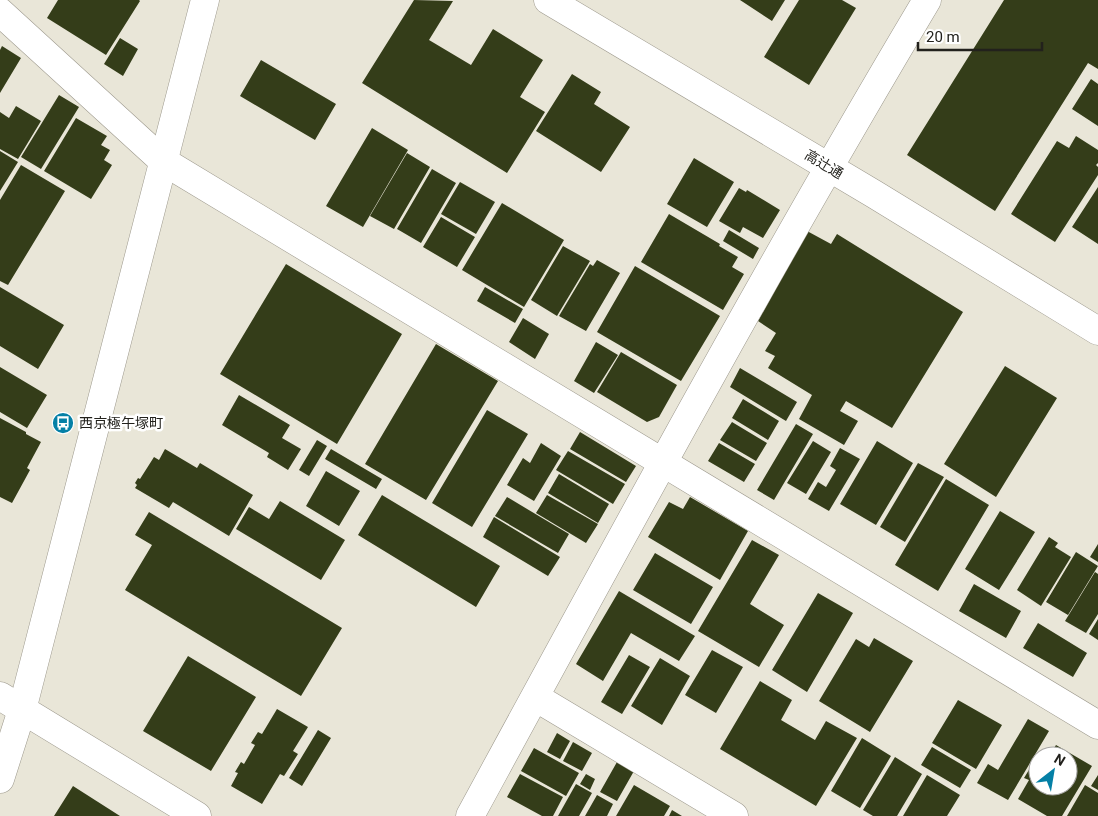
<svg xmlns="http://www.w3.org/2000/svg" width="1098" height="816" font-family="Roboto,'Noto Sans JP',sans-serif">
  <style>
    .building { fill: #343d19 }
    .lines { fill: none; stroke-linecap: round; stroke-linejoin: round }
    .minor-casing { stroke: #9c988c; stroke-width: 29 }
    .tertiary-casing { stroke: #9c988c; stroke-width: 29 }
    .minor { stroke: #fff; stroke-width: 28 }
    .tertiary { stroke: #fff; stroke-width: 28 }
    .labels { text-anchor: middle; stroke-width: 5; stroke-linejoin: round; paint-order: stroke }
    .street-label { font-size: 14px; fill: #22211c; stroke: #fff }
    .poi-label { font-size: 14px; fill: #22211c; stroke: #fff; text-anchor: start }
  </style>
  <rect width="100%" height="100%" fill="#e9e6d8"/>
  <path class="building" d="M58 0H139L140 1 106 55 47 18Z
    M414 0 453 1 429 40 471 65 493 29 543 60 520 97 545 112 507 173 362 83Z
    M740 0H785L772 21Z
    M799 0H842L856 8 809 85 764 57Z
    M1004 0H1098V69L1088 63 995 211 907 155Z
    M120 38 138 49 123 76 104 64Z
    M2 46 21 58 0 93V50Z
    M261 60 336 104 315 140 240 96Z
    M572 74 601 92 594 104 630 127 601 172 536 131Z
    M1091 79 1098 84V126L1072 109Z
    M59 95 79 107 41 169 21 157Z
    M16 106 41 121 18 159 0 149V112L9 118Z
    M76 118 107 136 101 145 110 150 104 160 112 165 91 199 44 171Z
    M372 128 408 150 363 227 326 206Z
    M1076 136 1098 150V163L1096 165 1098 167V175L1055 242 1011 214 1057 141 1069 148Z
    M0 151 18 162 0 191Z
    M407 153 430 167 394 229 370 216Z
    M694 158 734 182 707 227 667 204Z
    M21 165 65 191 8 285 0 281V200Z
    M432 169 456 183 421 243 397 229Z
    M460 182 495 202 476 234 441 214Z
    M1098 187V244L1072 227Z
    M739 188 746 192 747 190 780 210 763 238 743 227 740 233 719 221Z
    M502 203 564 240 524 307 462 270Z
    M669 214 720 244 719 246 738 257 732 267 744 274 723 310 641 262Z
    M441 217 475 237 457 267 423 247Z
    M729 230 759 248 753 259 723 241Z
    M807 231 831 244 837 234 963 312 892 428 846 401 840 411 858 421 844 445 799 419 812 395 768 368 775 356 765 351 776 333 758 321Z
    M563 246 590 261 557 316 531 300Z
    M597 260 620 273 586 331 559 316 590 264 593 266Z
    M286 264 402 334 337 444 220 374Z
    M635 266 720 316 681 381 597 332Z
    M0 287 64 325 38 369 0 346Z
    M485 287 523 309 515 323 477 301Z
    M523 318 549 334 535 359 509 342Z
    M596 342 618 355 594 393 574 381Z
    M436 344 498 381 426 500 365 464Z
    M621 352 677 385 659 417 647 422 597 392Z
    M1005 366 1057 398 996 497 944 464Z
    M0 367 47 395 27 428 0 412Z
    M740 368 797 402 786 421 730 387Z
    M239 395 290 425 282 438 301 449 288 470 267 457 269 453 222 425Z
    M743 399 779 421 768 440 732 418Z
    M487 410 528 434 472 527 432 503Z
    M0 418 26 432V434L41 442 27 468 30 470 12 503 0 497Z
    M732 422 767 443 756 461 720 440Z
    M796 424 813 434 774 500 757 490Z
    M580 432 636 466 626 482 570 449Z
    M317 440 327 446 309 476 299 470Z
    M813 441 831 452 806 494 787 483Z
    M877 441 913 463 876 525 840 504Z
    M541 443 561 456 534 501 507 485 523 458 530 463Z
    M719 443 755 464 744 482 708 461Z
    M840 448 860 459 829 511 808 499 818 482 826 487 836 470 830 466Z
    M165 449 197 468 200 463 253 495 229 536 173 502 169 508 135 488 137 485 135 483 138 478 140 479 154 457 159 460Z
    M331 449 382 479 376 489 325 459Z
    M568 451 625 484 613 504 556 470Z
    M918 463 944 477 905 542 880 527Z
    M326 471 360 491 339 526 306 506Z
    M559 474 609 504 598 523 548 493Z
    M946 479 989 505 938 591 895 565Z
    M382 495 500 566 476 607 358 535Z
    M547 495 598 524 586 543 536 513Z
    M507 497 569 534 558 553 495 516Z
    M690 497 748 531 720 580 648 537 669 502 683 509Z
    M280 501 345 540 321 580 236 529 249 507 269 519Z
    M1000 511 1035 532 999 590 965 569Z
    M149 512 342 628 301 696 125 590 152 545 135 535Z
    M494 517 560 557 548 576 483 537Z
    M1049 537 1058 543 1055 547 1071 557 1041 606 1017 590Z
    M752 540 779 555 750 604 784 625 759 667 698 631Z
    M1098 544V562L1090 557Z
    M1076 552 1098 566 1068 615 1046 602Z
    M655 553 713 587 691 624 633 590Z
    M1095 572 1098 574V614L1086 633 1065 621Z
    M974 584 1021 611 1006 638 959 611Z
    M619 591 695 636 679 661 631 633 603 681 576 664Z
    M818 593 853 613 807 692 772 670Z
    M1098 619V640L1089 634Z
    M1038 623 1087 653 1073 677 1023 648Z
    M874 638 913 661 870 732 819 701 856 639 869 647Z
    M712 650 743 667 716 713 685 695Z
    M629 655 650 667 622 714 601 702Z
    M188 656 256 697 211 771 143 731Z
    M660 658 690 676 662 725 631 706Z
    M760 681 792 700 781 720 815 740 826 721 857 738 816 806 720 749Z
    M958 700 1002 725 976 769 932 743Z
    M277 709 308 727 293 751 298 754 284 776 280 774 262 804 231 786 238 773 235 772 241 762 244 764 255 745 251 743 258 732 262 734Z
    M1028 719 1049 731 1008 800 977 783 988 764 998 770Z
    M318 730 331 738 302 786 289 778Z
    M557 733 570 741 560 759 547 752Z
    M862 738 891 756 860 808 831 791Z
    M573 742 592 753 582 771 563 761Z
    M1056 745 1092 766 1062 816H1047L1018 799 1029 780 1024 778 1038 755V786H1068V756H1049Z
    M932 747 971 770 960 788 921 765Z
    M534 748 579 773 566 796 521 771Z
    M895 757 922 774 897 816H873L863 810Z
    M617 762 634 771 617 801 600 792Z
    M520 774 563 797 553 816H542L507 797Z
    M586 774 595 779 590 790 580 784Z
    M927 775 960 795 947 816H903Z
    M1098 775V790L1091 786Z
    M576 784 592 793 579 816H558Z
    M634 785 670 806 664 816H616Z
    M1085 785 1098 793V816H1067Z
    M73 786 120 816H54Z
    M597 795 613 804 607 816H585Z
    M672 810 682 816H669Z"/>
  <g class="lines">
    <g class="minor-casing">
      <path id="minor" d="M0 12 163 161 1098 725
        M0 696 197 816
        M535 697 734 816
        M470 816C619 542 767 268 927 0"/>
    </g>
    <g class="tertiary-casing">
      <path id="tertiary" d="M548 0 874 194 1098 331
        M0 779 22 710 205 0"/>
    </g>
    <use href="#minor" class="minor"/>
    <use href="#tertiary" class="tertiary"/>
  </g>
  <defs>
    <g id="bus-disc" transform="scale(1.125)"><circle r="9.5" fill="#0580a6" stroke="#fff"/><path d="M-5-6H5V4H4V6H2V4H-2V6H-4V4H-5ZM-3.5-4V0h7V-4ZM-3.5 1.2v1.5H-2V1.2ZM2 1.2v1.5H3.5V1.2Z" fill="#fff"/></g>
  </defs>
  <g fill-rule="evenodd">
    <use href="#bus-disc" x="63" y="423"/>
  </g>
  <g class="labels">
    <g class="street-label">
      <text transform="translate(824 164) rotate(31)" y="5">高辻通</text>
    </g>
    <g class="poi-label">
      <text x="79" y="428">西京極午塚町</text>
    </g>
  </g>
  <g transform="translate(1053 771) rotate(31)"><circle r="24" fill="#ffffff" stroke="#a7a6a4"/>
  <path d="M0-4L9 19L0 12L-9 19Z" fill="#0580a6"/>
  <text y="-8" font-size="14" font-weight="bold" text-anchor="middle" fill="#22211c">N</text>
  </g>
  <path d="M918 42v8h124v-8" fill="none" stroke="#22211c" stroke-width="2.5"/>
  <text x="926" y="42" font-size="15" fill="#22211c" stroke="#ffffff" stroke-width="4" paint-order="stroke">20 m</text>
</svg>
